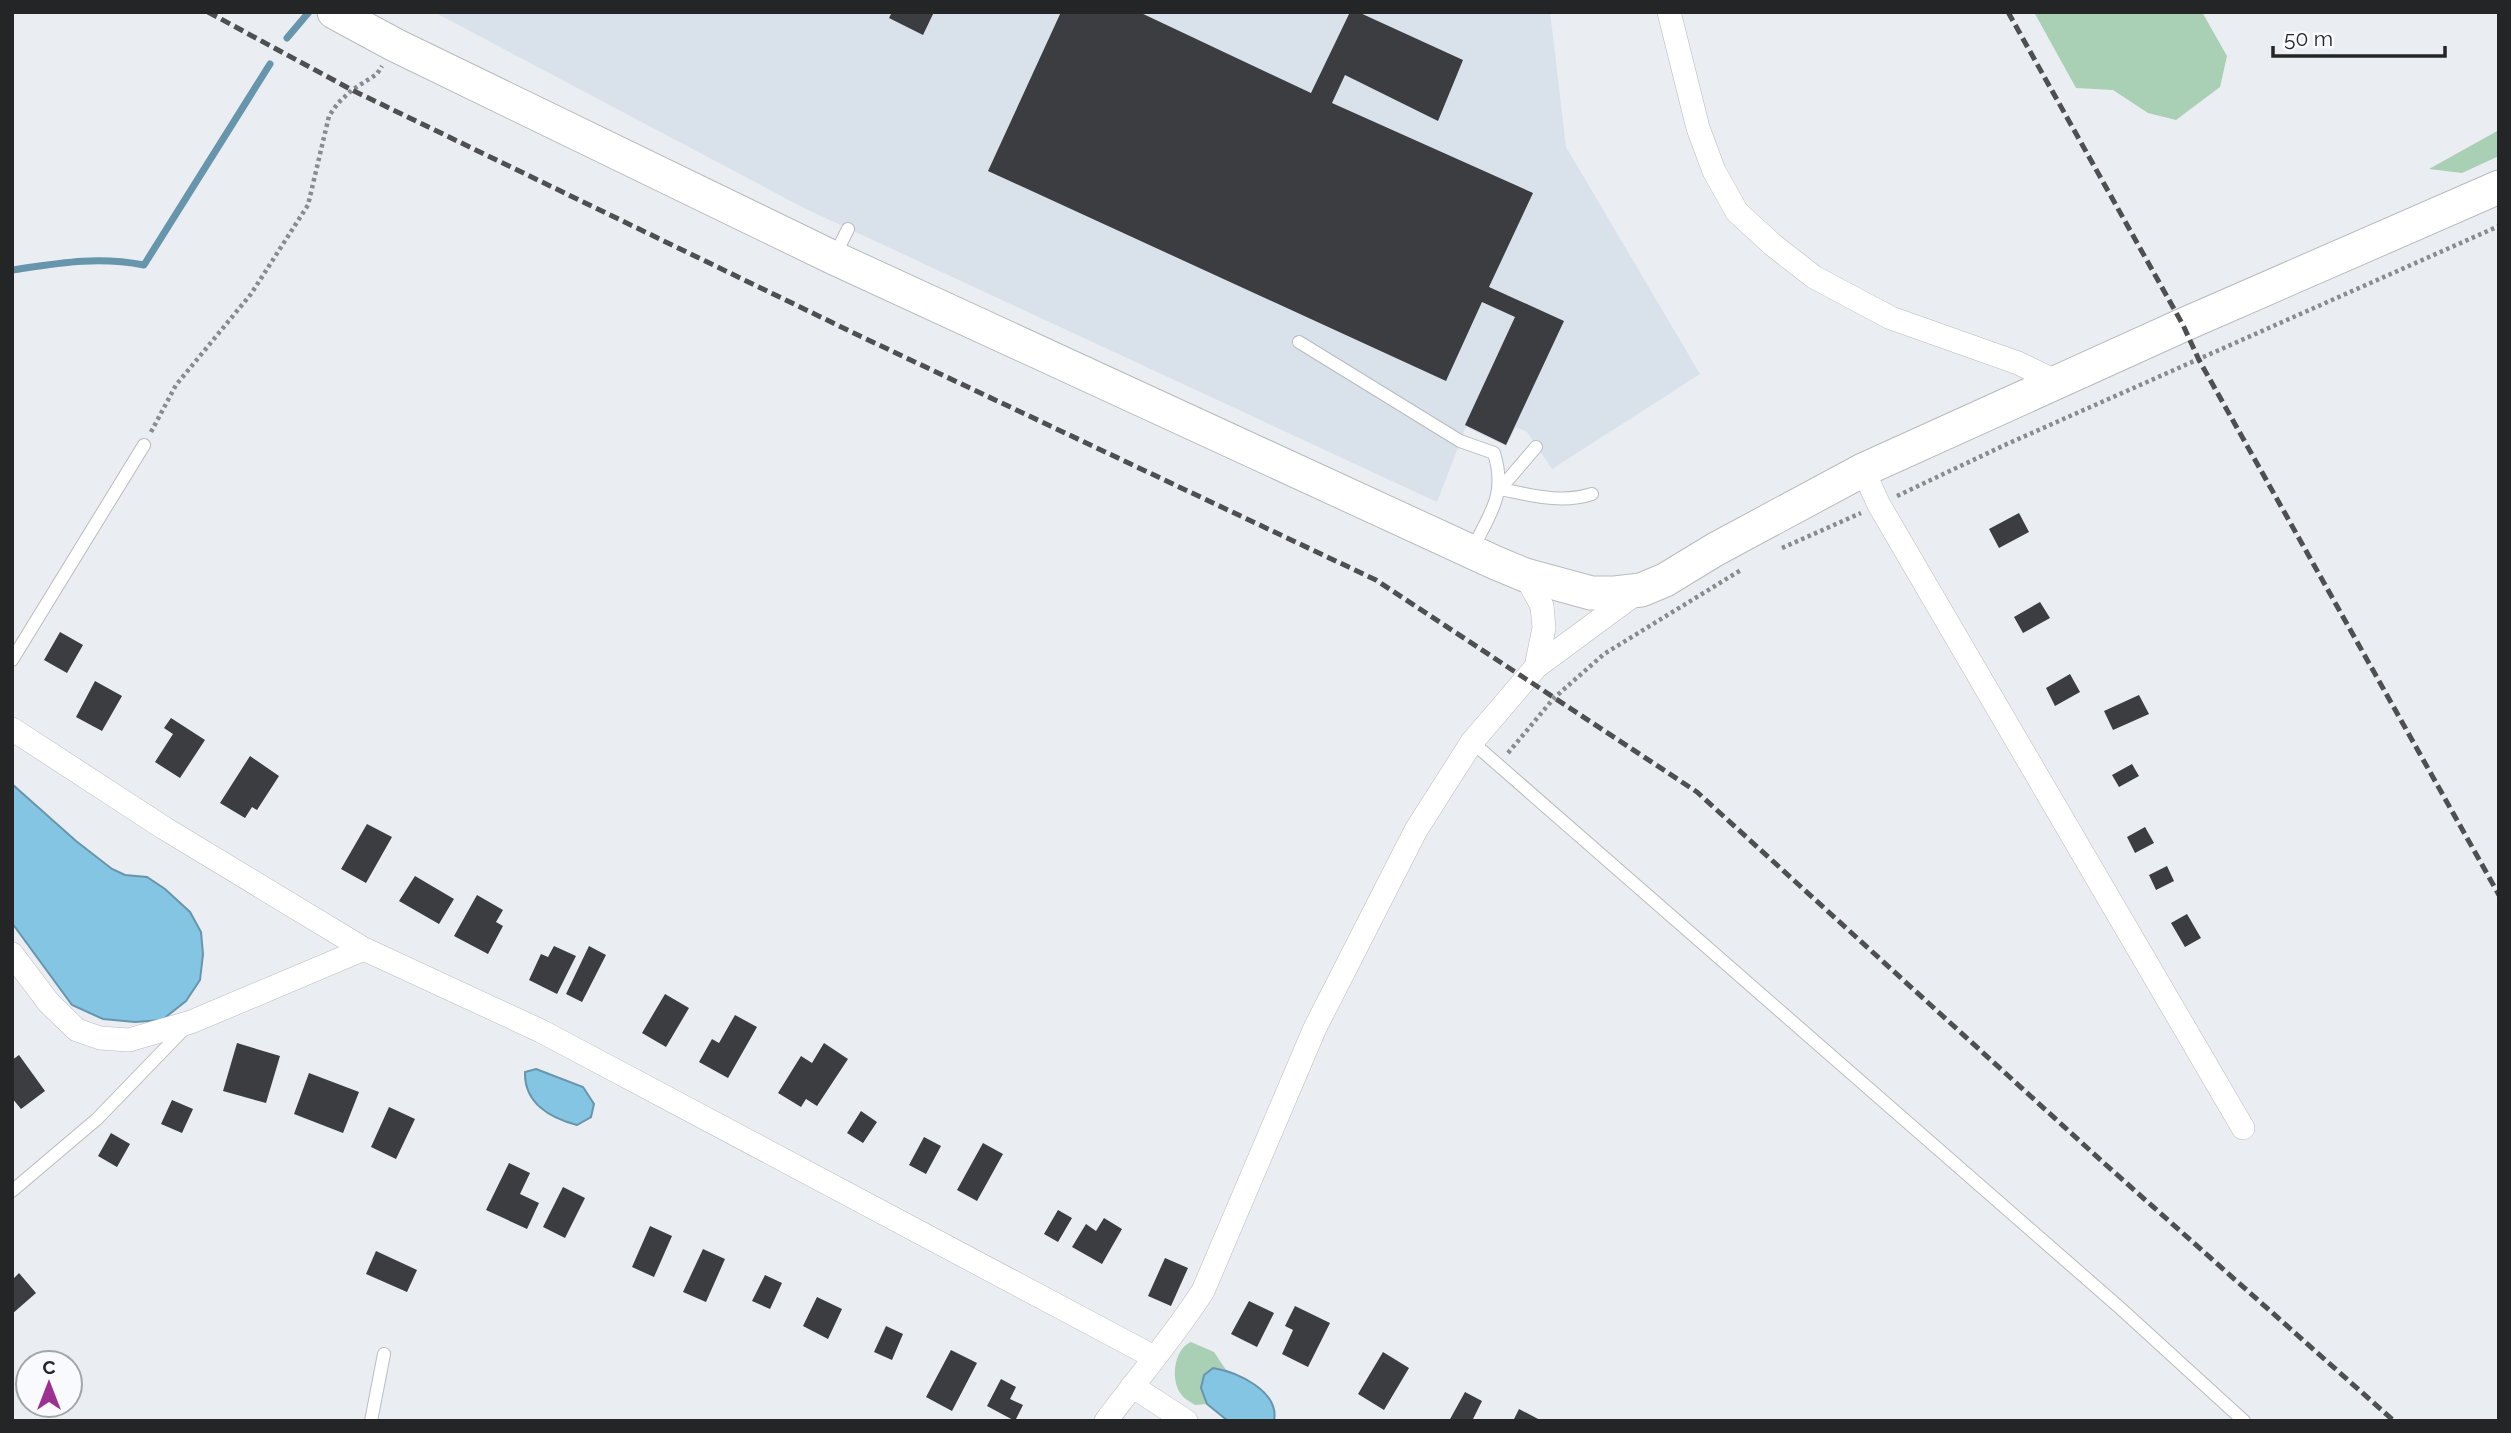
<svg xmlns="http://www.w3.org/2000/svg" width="2511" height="1433" font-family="Raleway,sans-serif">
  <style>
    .built { fill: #d9e1ea }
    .green { fill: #a9d0b5 }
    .water { fill: #84c5e4; stroke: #6795ab; stroke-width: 2 }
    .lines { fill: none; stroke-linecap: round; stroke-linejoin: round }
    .stream { stroke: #6795ab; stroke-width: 7 }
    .building { fill: #3b3d40 }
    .lane-casing { stroke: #b9bbbe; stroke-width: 14 }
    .street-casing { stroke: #b9bbbe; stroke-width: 24 }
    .secondary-casing { stroke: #b9bbbe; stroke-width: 35 }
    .path { stroke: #898b8d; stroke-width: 4.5; stroke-dasharray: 3.5 3.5; stroke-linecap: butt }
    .lane { stroke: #fff; stroke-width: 12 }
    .street { stroke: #fff; stroke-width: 23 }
    .secondary { stroke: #fff; stroke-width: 33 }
    .rail { stroke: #4e4f51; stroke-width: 5; stroke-dasharray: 10 5; stroke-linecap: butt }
  </style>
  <rect width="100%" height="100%" fill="#eaedf1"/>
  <path class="built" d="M434 12H1550L1566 147 1700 374 1552 469 1527 432 1516 427 1506 446 1466 427 1437 502 804 208Z"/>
  <path class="green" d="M2034 12H2202L2227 56 2220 87 2176 120 2148 113 2113 90 2076 88Z
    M2499 130V156L2462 173 2429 169Z
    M1191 1342 1214 1352 1226 1370 1213 1368 1201 1388 1207 1404 1195 1405C1191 1402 1184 1399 1181 1394 1170 1380 1174 1349 1191 1342Z"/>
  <path class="water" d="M12 784 76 841 112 869 125 875 147 877 165 889 190 912 201 932 203 954 200 980 186 1001 162 1020 135 1022 103 1019 72 1005 12 923Z
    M536 1069 583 1087 594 1104 591 1117 577 1125C550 1118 524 1103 525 1072Z
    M1213 1368C1237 1372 1280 1391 1274 1421H1228L1207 1404 1201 1388 1204 1375Z"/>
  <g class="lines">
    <path class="stream" d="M287 38 309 12
      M12 270C59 263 97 256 144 265L270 64"/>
  </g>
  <path class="building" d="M892 12H934L923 35 889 18Z
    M1061 12H1139L1311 93 1350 12H1358L1463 60 1438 121 1345 75 1332 103 1533 193 1489 287 1564 321 1506 445 1465 425 1515 317 1482 302 1446 381 988 171Z
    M2019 513 2029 532 1999 548 1989 529Z
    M2040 602 2050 618 2023 633 2014 617Z
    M60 632 83 645 67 673 44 660Z
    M2070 674 2080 692 2055 706 2046 688Z
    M95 681 122 696 102 731 76 717Z
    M2139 695 2149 714 2113 730 2104 711Z
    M171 718 205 740 180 778 155 762 173 734 164 728Z
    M250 756 279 776 257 810 252 807 245 818 220 803Z
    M2132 764 2139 776 2119 787 2112 775Z
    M367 824 392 837 366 883 341 869Z
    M2145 827 2154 843 2135 853 2127 837Z
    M2167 866 2174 881 2156 890 2149 875Z
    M415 876 454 899 439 924 399 901Z
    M477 895 503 910 496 922 503 926 488 954 454 936Z
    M2187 914 2201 938 2185 947 2171 923Z
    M554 946 576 956 557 994 529 980 541 954 548 957Z
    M589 946 606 955 582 1002 566 994Z
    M665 994 689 1008 666 1047 642 1033Z
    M735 1015 757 1027 728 1078 699 1062 712 1039 719 1043Z
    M237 1043 280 1056 266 1103 223 1091Z
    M824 1043 848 1059 817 1106 806 1099 801 1107 778 1093 801 1056 812 1063Z
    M19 1055 45 1091 21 1109 12 1098V1060Z
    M309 1073 359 1092 343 1133 294 1114Z
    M172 1100 193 1109 182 1133 161 1124Z
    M389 1107 415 1119 396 1159 371 1147Z
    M861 1111 877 1122 863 1143 847 1133Z
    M111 1133 130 1144 117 1167 98 1156Z
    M924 1137 941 1146 926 1174 909 1165Z
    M983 1143 1003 1154 977 1201 957 1190Z
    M509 1163 530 1173 520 1194 539 1203 527 1229 486 1210Z
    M563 1187 585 1198 565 1238 543 1227Z
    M1058 1210 1072 1218 1058 1242 1044 1234Z
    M1104 1218 1122 1229 1102 1264 1072 1247 1086 1224 1096 1231Z
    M650 1226 672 1236 654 1277 632 1267Z
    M703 1249 725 1259 706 1302 683 1292Z
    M376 1251 417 1270 407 1292 366 1274Z
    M1165 1258 1188 1268 1171 1306 1148 1296Z
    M19 1273 36 1293 12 1314V1280Z
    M765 1275 782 1283 770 1309 752 1301Z
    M817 1297 842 1309 828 1339 803 1326Z
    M1249 1301 1274 1313 1257 1347 1231 1334Z
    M1295 1306 1330 1323 1308 1367 1282 1354 1293 1330 1285 1326Z
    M886 1326 903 1334 892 1360 874 1352Z
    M951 1350 977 1363 952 1411 926 1397Z
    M1383 1352 1409 1368 1384 1410 1358 1394Z
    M1001 1379 1016 1387 1010 1399 1023 1405 1015 1421 987 1406Z
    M1465 1392 1482 1401 1472 1421H1449Z
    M1519 1409 1542 1421H1513Z"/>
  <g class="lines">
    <g class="lane-casing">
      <path id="lane" d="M834 257 848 229
        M1299 342 1460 441 1494 453C1507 495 1490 513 1472 550
        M1536 447 1500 489C1531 495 1561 504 1592 494
        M12 660 144 445
        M1472 742 2119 1307 2244 1421
        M12 1191 97 1119 185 1028
        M371 1421 384 1354"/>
    </g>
    <g class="street-casing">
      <path id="street" d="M1669 12 1698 128 1714 171 1737 212 1773 245 1814 277 1891 318 2018 363 2057 382
        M1863 470 1879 505 2243 1128
        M1525 575 1542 606 1544 628 1536 667
        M12 729 164 828 364 949 541 1031 1154 1357
        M12 954 49 1003 77 1030 100 1038 129 1040 191 1022 364 949
        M1132 1386 1186 1421
        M1106 1421C1138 1378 1174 1336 1203 1291L1315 1028 1416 830 1472 742 1536 667 1639 591"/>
    </g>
    <g class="secondary-casing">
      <path id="secondary" d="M334 12 395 45 834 258 1496 563 1525 575 1591 593H1615L1641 590 1665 580 1716 549 1863 470 2183 325 2499 187"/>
    </g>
    <path class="path" d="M151 432 176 385 251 294 308 205 329 116 338 103 352 90 377 74 382 66
      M1897 496 2007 444 2499 226
      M1782 548 1861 513
      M1508 753 1554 698 1604 654 1741 570"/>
    <use href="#lane" class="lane"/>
    <use href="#street" class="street"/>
    <use href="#secondary" class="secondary"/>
    <path class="rail" d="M208 12 352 90 860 336 1376 580 1697 792 2105 1164 2394 1421
      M2008 12 2183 325 2199 360 2499 895"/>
  </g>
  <rect width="2511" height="1433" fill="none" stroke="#242526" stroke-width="28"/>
  <g transform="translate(49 1384)"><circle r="33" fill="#f8fafe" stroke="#a3a5a8" stroke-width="2"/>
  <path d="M0-5L12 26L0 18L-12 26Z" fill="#9c3192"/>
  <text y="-10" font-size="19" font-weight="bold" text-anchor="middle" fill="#242526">С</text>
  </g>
  <path d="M2273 46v10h172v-10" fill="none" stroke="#242526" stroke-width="3.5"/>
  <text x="2284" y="46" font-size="21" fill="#242526" stroke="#f8fafe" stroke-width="5" paint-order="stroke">50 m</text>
</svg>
